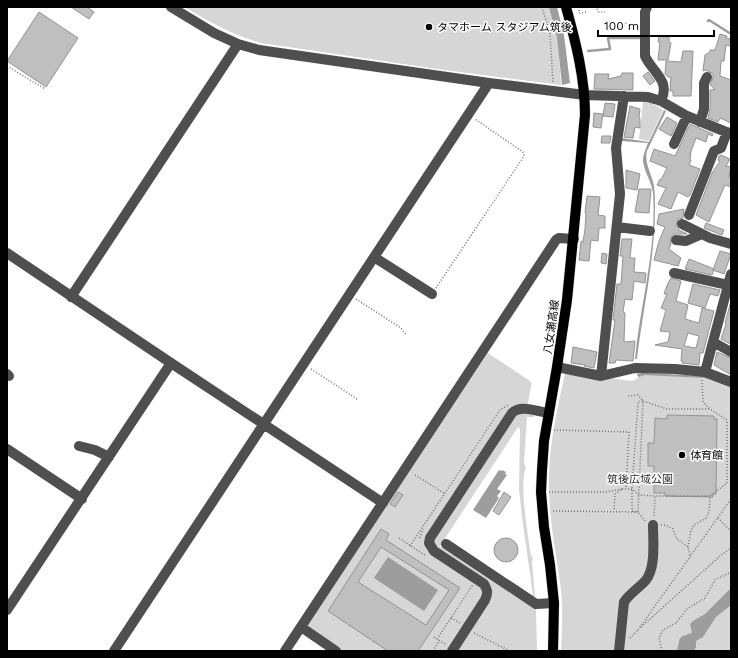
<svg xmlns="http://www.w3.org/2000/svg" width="738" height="658" font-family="'Work Sans','Noto Sans JP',sans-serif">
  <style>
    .green { fill: #d6d6d6 }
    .water { fill: #9d9d9d }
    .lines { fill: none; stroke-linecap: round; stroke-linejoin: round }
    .stream { stroke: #9d9d9d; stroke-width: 2.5 }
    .building { fill: #bfbfbf; stroke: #939393; fill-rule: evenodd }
    .major-casing { stroke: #dbdbdb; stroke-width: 11 }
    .path { stroke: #717171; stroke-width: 1.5; stroke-dasharray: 1 2; stroke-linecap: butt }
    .minor { stroke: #4f4f4f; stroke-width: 10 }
    .major { stroke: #000; stroke-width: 10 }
    .poi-dot { fill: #000; stroke: #fff; stroke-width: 1.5 }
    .labels { text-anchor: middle; stroke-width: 3; stroke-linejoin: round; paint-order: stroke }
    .poi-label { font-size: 11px; fill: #000; stroke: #fff; text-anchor: start }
    .street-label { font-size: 11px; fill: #000; stroke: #fff }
    .park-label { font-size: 11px; fill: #2d2d2d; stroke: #fff }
  </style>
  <rect width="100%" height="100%" fill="#fff"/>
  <path class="green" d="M185 7H550L558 39 561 85 444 70 261 43C233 35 209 22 185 7Z
    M648 101 663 110 649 141 639 139 643 102Z
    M488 353 530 381 531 383 532 382 526 413 534 414V417H527L524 463 526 468C519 483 528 537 531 556L533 558 532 562 535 596 533 597V595L522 517 519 489 520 429 518 427 440 546 536 609 537 651H342L309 629 308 623 384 508H386L387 502Z
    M565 373 633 381 645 373 701 376 731 385V651H561C562 631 563 610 561 590 557 556 549 522 549 487 548 448 557 411 565 373Z"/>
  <path class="water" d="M549 7H557L564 35 570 83 562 85 557 37Z
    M664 110 666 111 647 151C644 164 652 174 654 186 655 193 655 201 655 208 655 259 643 308 637 359H635C640 304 657 249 653 193 652 182 642 168 643 158 644 153 646 148 648 143L621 141 622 138 649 142Z
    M643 373 704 376 731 385V387L705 378 645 375 638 377 637 374Z
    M499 470 501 471 502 470 506 472 505 474 507 475 497 489 501 491 497 496 499 498 486 518 473 510Z
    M388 557 438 590 424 611 374 578Z
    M731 588V605L716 617 703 637 696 641V647L694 651H677C681 635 677 638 692 633L690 624 693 621 705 614Z"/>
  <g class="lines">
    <path class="stream" d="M708 21 709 20 731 34
      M588 51 610 49 608 38H642"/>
  </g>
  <path class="building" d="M71 7H87L94 12 89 19Z
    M39 12 78 38 46 87 7 61Z
    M720 34 727 36 726 38 731 39V46L726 45 724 61H721L720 76 731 80V123L720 118 718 122 708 118 710 109V90L715 89 710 85 713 77V74L706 70 703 71 705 55 710 52V50H715Z
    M659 36 669 37V42L671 43 668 60H658L660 42H658Z
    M683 51H693L691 96H673V91H670L671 77H668L665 74 666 61 681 62Z
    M648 72 655 81 650 85 643 76Z
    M622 73H633V90L594 89 595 74H609L608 79 621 76Z
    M605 103 615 104 613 117 603 116Z
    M630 106 640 109 639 118 640 119V128L635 127 633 138 624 137Z
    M594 113 603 114 601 128 593 127Z
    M667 117 677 123 671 136 659 129Z
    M690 124 713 134 712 136 708 134 706 142 696 138 690 154H691L690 159 691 160 689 165 700 169 690 195 688 197 678 192 671 209 658 204 666 188 657 185 660 179 661 180 667 168 650 161 654 149 675 156Z
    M602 136H611L610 143H601Z
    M721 155 730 159 726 166 731 167 729 177 731 178V187L725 185 709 222 696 215 712 173 720 161 718 160 719 156Z
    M626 170 640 174 637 190 626 188Z
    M639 189H651L649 213 635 212Z
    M587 196 600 197 598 215 605 216V228H599L598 241 591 240 589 261 579 260 581 241 583 242 585 229 586 213H585Z
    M684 209 683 218 678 219 676 225 679 230 687 234H674L670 239 671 244 669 249 681 258 678 266 654 260 659 241 665 227 657 224 659 214Z
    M706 223 724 230 722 235 704 228Z
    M622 239H632L630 258H635L634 272 646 273 645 283 634 281 632 300 625 299 623 312 625 313 624 342 635 341 633 361 616 360 615 363H609L615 320H613L617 284H621L623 256H620Z
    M720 251 731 254 724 274 713 270Z
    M602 253 607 254 606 264 601 263Z
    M689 259 714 269 712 275 685 269Z
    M671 278 681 281 676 301 688 305 685 319 699 323 702 308 714 311 703 353H700L699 365 682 363 683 361H681L682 349 655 345 668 342 670 332 660 331 666 310 661 308 667 294H664L668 283ZM688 333 699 336 696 348 684 346Z
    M693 284 720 290 718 296 710 294 705 308 688 303Z
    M731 301V342L730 344 721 339 726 324 725 323Z
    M573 347 597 352 594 368 584 366 585 365 571 363Z
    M717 352 731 358V375L714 365Z
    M667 415 714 416V419H717L716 494H713V497L665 496V493H654V466H648V443H654L655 418 667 419Z
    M398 492 403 495 395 507 390 504Z
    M504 492 511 497 499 515 493 511Z
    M381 529 389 534 386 540 460 588 418 651H388L328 611ZM381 547 449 590 426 625 358 582Z
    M494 550a12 12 0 1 1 24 0a12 12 0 1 1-24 0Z"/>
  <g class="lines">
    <g class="major-casing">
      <path id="major" d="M553 651 554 603 550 565 544 527 541 492 542 470 544 441 557 367 567 300 585 115C585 78 576 43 566 7"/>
    </g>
    <path class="path" d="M542 7 550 34 553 83
      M579 7V13L587 12
      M597 9 599 12H605
      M617 24 622 28 626 23
      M7 66 45 89
      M436 288 524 156 523 152 475 119
      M356 299 401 328 406 335
      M311 369 357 399
      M702 380 703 402 710 409
      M554 430 629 432 626 489
      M415 475 444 493
      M622 489H632L639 495 655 496 654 517
      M549 492H606L622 489 615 494 614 511
      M553 511 638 512 632 511V489L638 402 643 401 638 395 628 396
      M718 518 731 531
      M645 521 638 512 643 401 667 409H710L727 420V483L710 496H655
      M661 525H665L673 529 676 538 688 547 690 556
      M399 538 426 556
      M420 538 423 529
      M410 546 500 410 508 405
      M688 547 691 530 694 525 706 518 709 512 710 497
      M451 618 460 623
      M641 627 720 556 731 548
      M638 630 731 499
      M474 633 510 651
      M434 637 445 644
      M630 638 638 630
      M437 639 472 586H471
      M433 651 439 641
      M662 651 659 638 663 630 676 623 687 609 705 598 715 580 731 572"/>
    <path class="minor" d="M171 7 214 33 238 44 259 50 489 83 585 95 648 97 661 101 687 116 731 134
      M647 7 645 12V56C652 72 671 80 661 101
      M700 122 704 109V83L707 77
      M674 144 687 116
      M689 215 714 151 721 148 727 132
      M682 224 710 238 731 244
      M617 227 650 231
      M676 240 686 241 702 234
      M7 253 171 363 383 503
      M374 257 432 294
      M674 273 728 285
      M71 297 238 44
      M713 342 731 352
      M557 367 601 376 635 368 675 369 705 372 731 382
      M705 372 731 274
      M7 374 9 376
      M601 376 620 194 616 148 624 96
      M79 446 95 450 109 457
      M7 449 82 499
      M446 544 536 604 554 603
      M7 610 171 363
      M301 627 336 651
      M114 651 489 83
      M285 651 556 240 559 238 574 239
      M452 651 485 600C488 593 488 591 484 584L434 551 429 543 430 538 512 413C521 404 538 412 549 413
      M619 651 624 602C630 593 639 588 646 580 656 567 653 541 653 525"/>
    <use href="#major" class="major"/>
  </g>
  <g class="poi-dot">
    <circle cx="429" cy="27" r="4"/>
    <circle cx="682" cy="455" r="4"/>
  </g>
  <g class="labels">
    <g class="poi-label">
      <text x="437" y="31">タマホーム スタジアム筑後</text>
      <text x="690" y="459">体育館</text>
    </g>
    <g class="street-label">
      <text transform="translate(551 327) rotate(-82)" y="4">八女瀬高線</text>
    </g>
    <g class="park-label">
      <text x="640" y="483">筑後広域公園</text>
    </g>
  </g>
  <rect width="738" height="658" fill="none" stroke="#000000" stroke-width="16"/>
  <path d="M598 30v6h116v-6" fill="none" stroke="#000000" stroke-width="2"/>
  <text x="604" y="30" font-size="12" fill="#000000" stroke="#ffffff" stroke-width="3" paint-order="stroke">100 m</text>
</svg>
